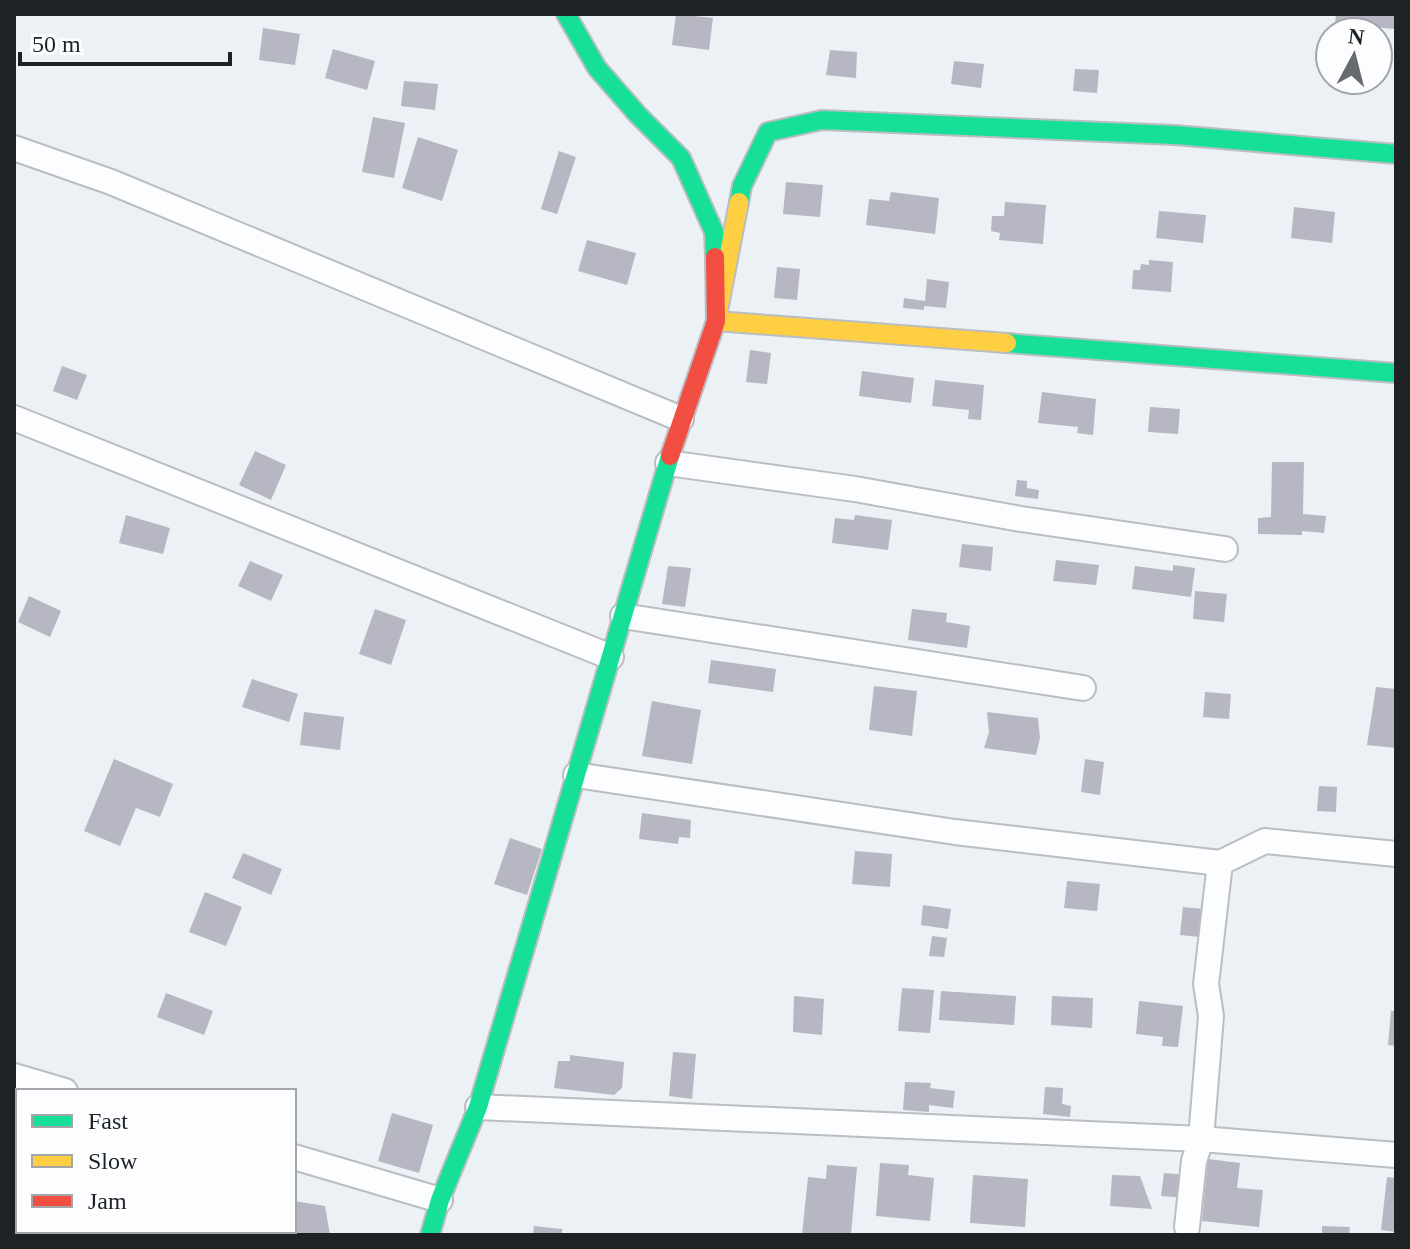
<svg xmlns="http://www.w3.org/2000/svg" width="1410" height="1249" font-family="Georgia,serif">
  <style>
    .building { fill: #b6b7c2 }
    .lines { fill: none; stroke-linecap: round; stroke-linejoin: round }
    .street-casing { stroke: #babdc1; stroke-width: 28 }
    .fast-casing { stroke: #babdc1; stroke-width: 22 }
    .slow-casing { stroke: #babdc1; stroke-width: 22 }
    .jam-casing { stroke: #babdc1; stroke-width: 22 }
    .street { stroke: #fcfdfe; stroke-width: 24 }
    .fast { stroke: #16e098; stroke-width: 18 }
    .slow { stroke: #ffcf43; stroke-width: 18 }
    .jam { stroke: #f24e42; stroke-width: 18 }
  </style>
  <rect width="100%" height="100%" fill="#ecf1f6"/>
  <path class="building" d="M676 14 713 18 709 50 672 45Z
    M1336 14H1396L1395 29 1335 24Z
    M263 28 300 34 295 65 259 60Z
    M333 49 375 61 367 90 325 78Z
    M830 50 857 52 856 78 826 75Z
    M954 61 984 64 981 88 951 84Z
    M1075 69 1099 70 1097 93 1073 91Z
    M404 81 438 84 435 110 401 106Z
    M373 117 405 123 394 178 362 172Z
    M418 137 458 150 442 201 402 188Z
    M559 151 576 157 557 214 541 209Z
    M786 182 823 185 820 217 783 214Z
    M891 192 939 198 935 234 866 225 869 199 889 201Z
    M1005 202 1046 205 1043 244 999 240 1000 233 991 231 992 216H1004Z
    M1294 207 1335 212 1332 243 1291 238Z
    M1159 211 1206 215 1203 243 1156 238Z
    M587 240 636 253 627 285 578 271Z
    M1149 260 1173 262 1171 292 1132 289 1133 270H1140L1141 264 1149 265Z
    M777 267 800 269 797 300 774 298Z
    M927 279 949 282 946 308 924 306V310L903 308 904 298 925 301Z
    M750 350 771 353 767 384 746 382Z
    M62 366 87 375 77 400 53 391Z
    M862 371 914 378 911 403 859 396Z
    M935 380 984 385 981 420 968 419 969 410 932 406Z
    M1042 392 1096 399 1093 435 1077 433 1078 427 1038 423Z
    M1150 407 1180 409 1178 434 1148 432Z
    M255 451 286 465 271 500 239 485Z
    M1272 462H1304L1303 514 1326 516 1324 533 1302 531V535L1258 534V518L1271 517Z
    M1017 480 1027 481V488L1039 490 1038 499 1015 496Z
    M126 515 170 528 163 554 119 543Z
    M855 515 892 520 888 550 832 543 835 518 854 520Z
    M962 544 993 547 991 571 959 567Z
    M1056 560 1099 565 1096 585 1053 581Z
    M250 561 283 575 271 601 238 586Z
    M1173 565 1195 568 1191 597 1132 589 1135 566 1173 571Z
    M668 566 691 568 685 607 662 604Z
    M1195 591 1227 594 1224 622 1193 619Z
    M29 596 61 611 50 637 18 622Z
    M375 609 406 620 391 665 359 654Z
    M912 609 947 613 946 622 970 626 967 648 908 640Z
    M711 660 776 669 773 692 708 683Z
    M252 679 298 694 289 722 242 707Z
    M874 686 917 691 912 736 869 730Z
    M1376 687 1396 689V748L1367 745Z
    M1205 692 1231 694 1229 719 1203 717Z
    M652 701 701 710 692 764 642 756Z
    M304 712 344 717 340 750 300 745Z
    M987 712 1038 718 1040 738 1036 755 984 748 989 732Z
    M114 759 173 784 160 817 136 808 120 846 84 831Z
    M1085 759 1104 762 1100 795 1081 792Z
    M1319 786 1337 787 1336 812 1317 811Z
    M642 813 691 820 690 838 679 837 678 844 639 839Z
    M510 838 542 849 527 895 494 884Z
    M855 851 892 854 890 887 852 884Z
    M243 853 282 869 271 895 232 878Z
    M1067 881 1100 884 1097 911 1064 908Z
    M205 892 242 907 226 946 189 932Z
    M923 905 951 909 948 929 921 925Z
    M1183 907 1203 909 1200 937 1180 935Z
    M932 936 947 938 944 957 929 956Z
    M902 988 934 990 930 1033 898 1031Z
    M941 991 1016 996 1014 1025 939 1020Z
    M166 993 213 1011 204 1035 157 1017Z
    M794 996 824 999 822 1035 793 1032Z
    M1052 996 1093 998 1092 1028 1051 1025Z
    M1139 1001 1183 1006 1178 1047 1162 1046 1163 1037 1136 1034Z
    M1391 1011H1396V1046L1388 1045Z
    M673 1052 696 1054 692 1099 669 1096Z
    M570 1055 624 1062 622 1088 614 1095 554 1088 558 1061H570Z
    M905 1082 931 1083 930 1088 955 1091 953 1108 929 1105V1112L903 1110Z
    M1045 1087 1063 1088 1062 1104 1071 1106 1070 1117 1043 1114Z
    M392 1113 433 1125 419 1173 378 1161Z
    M1208 1159 1240 1163 1237 1188 1263 1190 1259 1227 1202 1221Z
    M880 1163 909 1165 908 1175 934 1178 930 1221 876 1216Z
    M827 1165 857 1167 851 1235H802L808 1177 826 1179Z
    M1164 1173 1189 1175 1186 1198 1161 1196Z
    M973 1175 1028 1179 1025 1227 970 1223Z
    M1112 1175 1140 1176 1152 1209 1110 1206Z
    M1387 1177 1396 1178V1232L1381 1230Z
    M294 1201 325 1206 330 1235H262L263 1231H294Z
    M534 1226 562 1229V1235H533Z
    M1322 1226 1350 1227 1349 1235H1322Z"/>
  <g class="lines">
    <g class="street-casing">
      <path id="street" d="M14 148 111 182 681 419
        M14 418 611 657
        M668 463 855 489 1021 519 1225 549
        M623 616 1083 688
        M576 775 955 832 1220 863 1265 841 1396 854
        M14 1076 65 1091
        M478 1107 1201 1139 1396 1155
        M294 1157 440 1200
        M1187 1227 1194 1161 1201 1139 1211 1016 1206 984 1220 863"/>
    </g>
    <g class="fast-casing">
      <path id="fast" d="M566 14 597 68 638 115 681 158 714 232 715 257
        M739 202 742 186 768 132 822 120 1175 135 1396 154
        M1007 343 1396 373
        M430 1235 440 1200 478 1107 670 456"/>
    </g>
    <g class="slow-casing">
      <path id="slow" d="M739 202 716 321 1007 343"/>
    </g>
    <g class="jam-casing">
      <path id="jam" d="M670 456 716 321 715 257"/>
    </g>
    <use href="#street" class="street"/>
    <use href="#fast" class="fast"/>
    <use href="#slow" class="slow"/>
    <use href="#jam" class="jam"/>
  </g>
  <rect width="1410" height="1249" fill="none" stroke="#1f2225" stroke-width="32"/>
  <rect x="16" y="1089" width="280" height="144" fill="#fcfdff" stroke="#a4a5a8" stroke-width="2"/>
  <rect x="32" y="1115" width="40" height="12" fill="#16e098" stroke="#a4a5a8" stroke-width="2"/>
  <text x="88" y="1129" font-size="24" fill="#1f2225">Fast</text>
  <rect x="32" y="1155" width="40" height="12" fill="#ffcf43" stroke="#a4a5a8" stroke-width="2"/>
  <text x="88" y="1169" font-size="24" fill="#1f2225">Slow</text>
  <rect x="32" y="1195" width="40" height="12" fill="#f24e42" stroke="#a4a5a8" stroke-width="2"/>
  <text x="88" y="1209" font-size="24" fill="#1f2225">Jam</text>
  <g transform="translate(1354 56) rotate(7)"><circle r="38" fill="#fcfdff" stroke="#a4a5a8" stroke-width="2"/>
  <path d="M0-6L14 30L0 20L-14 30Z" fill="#676a6e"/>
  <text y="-12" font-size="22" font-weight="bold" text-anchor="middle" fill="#1f2225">N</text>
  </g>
  <path d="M20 52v12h210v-12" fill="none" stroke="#1f2225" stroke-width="4"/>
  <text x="32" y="52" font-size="24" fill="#1f2225" stroke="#fcfdff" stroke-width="6" paint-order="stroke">50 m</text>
</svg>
